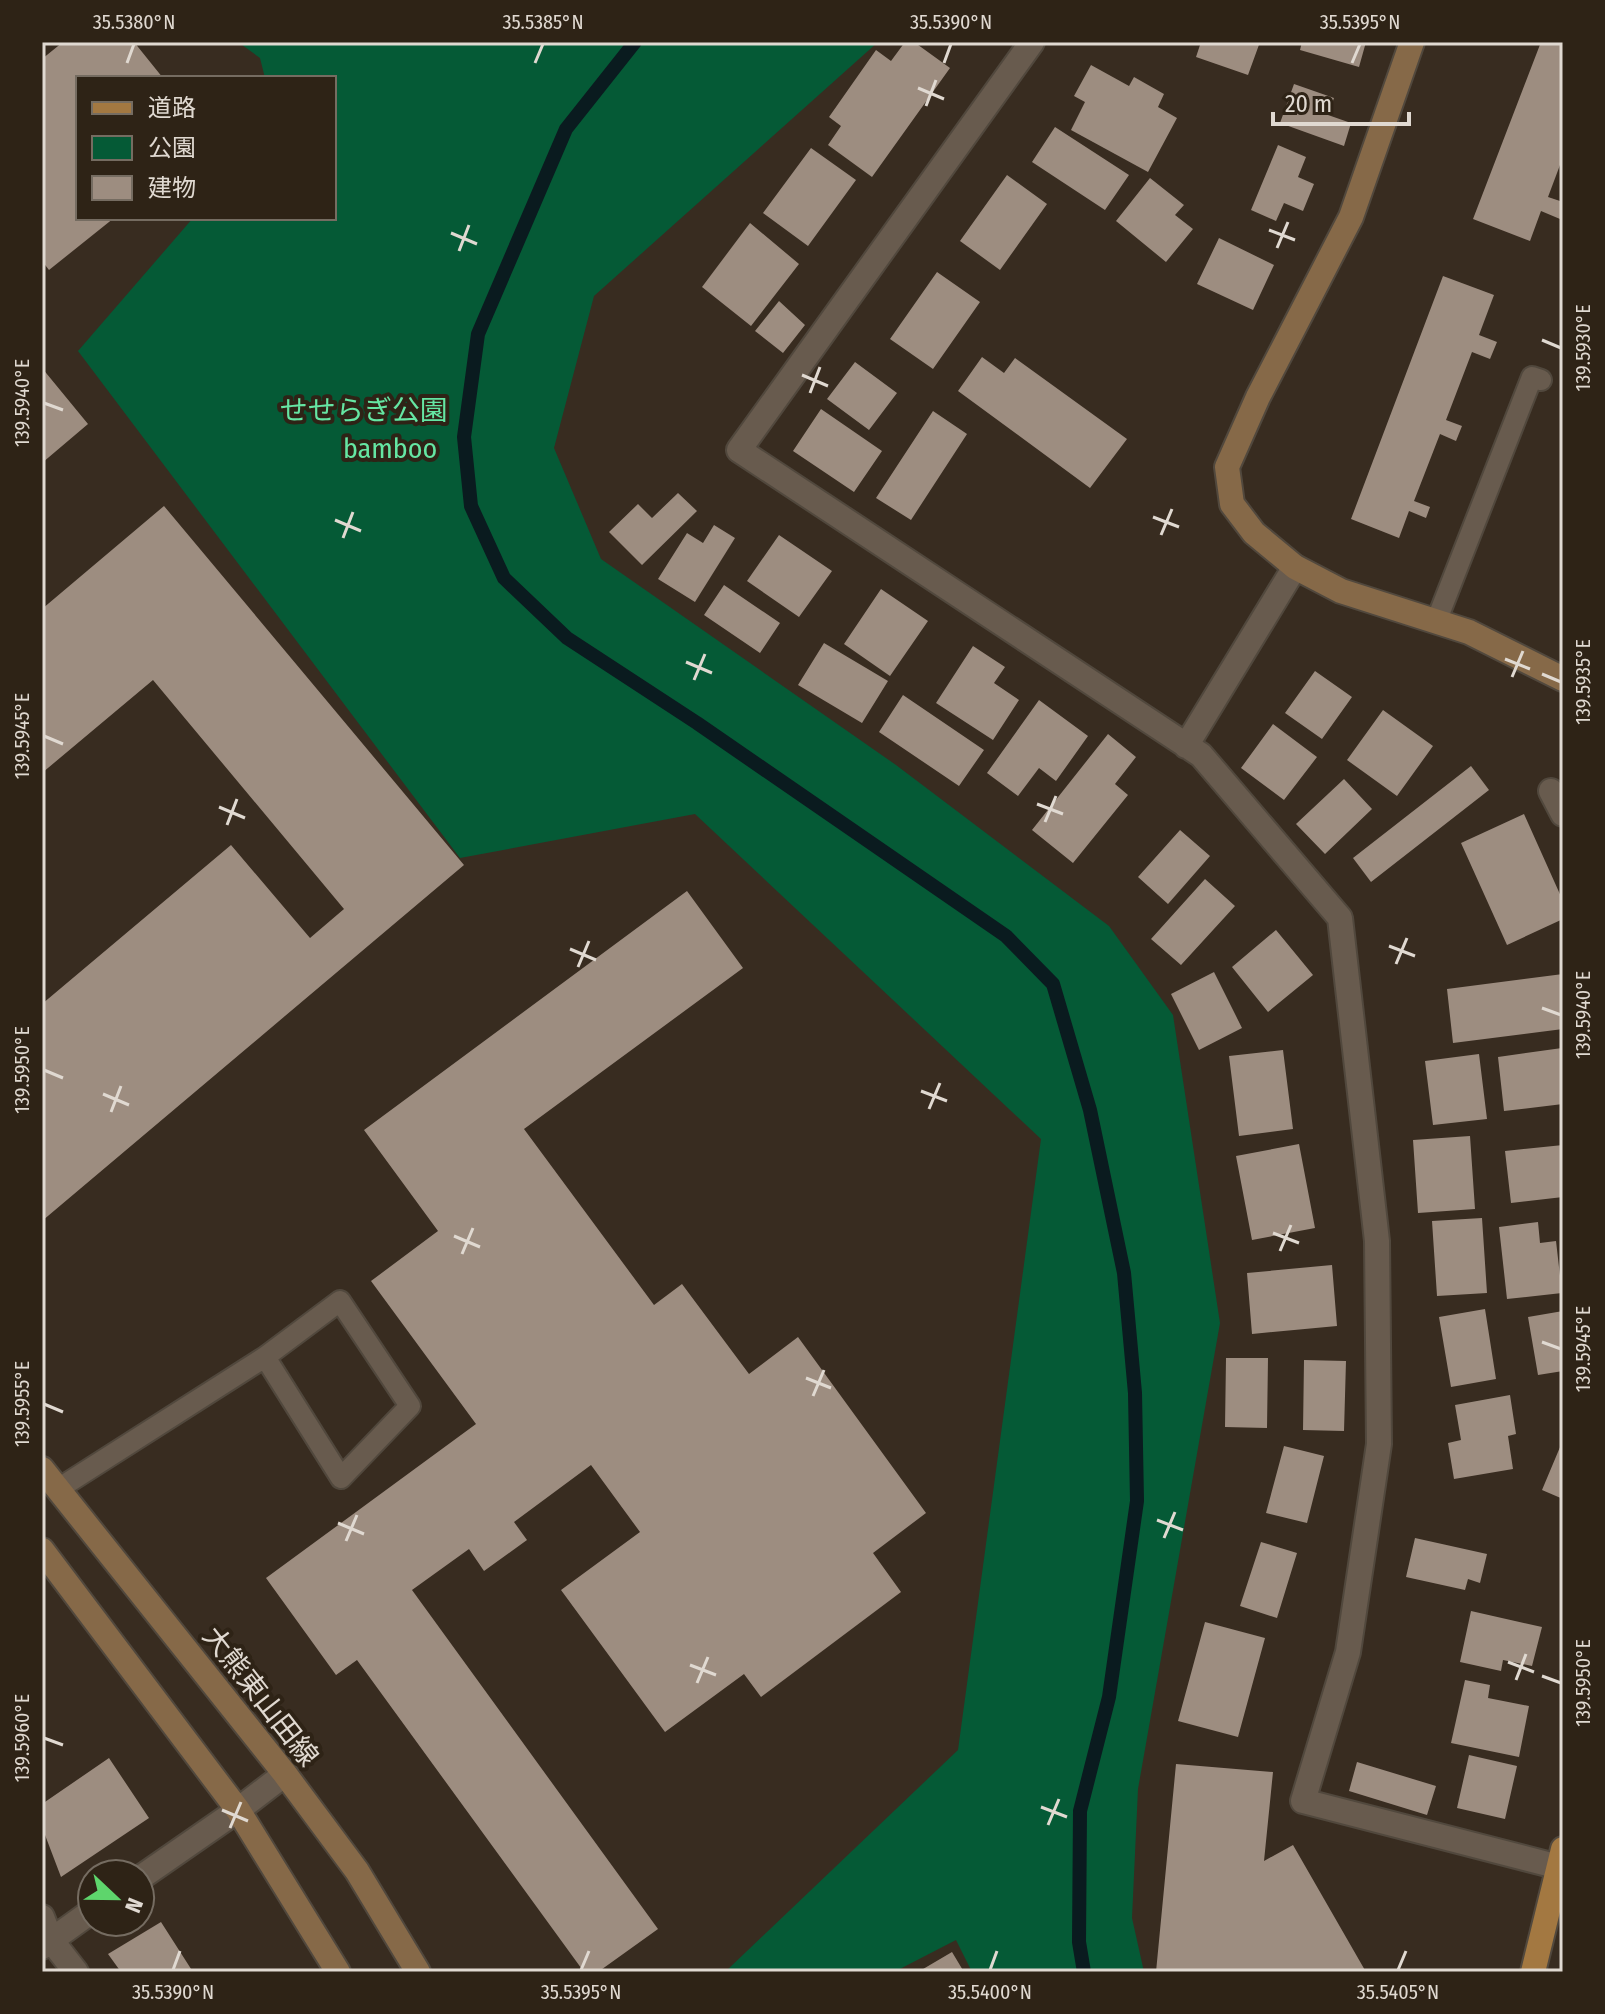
<svg xmlns="http://www.w3.org/2000/svg" width="1605" height="2014" font-family="'Fira Sans Condensed','Noto Sans JP',sans-serif">
  <style>
    .green { fill: #055a36 }
    .lines { fill: none; stroke-linecap: round; stroke-linejoin: round }
    .stream { stroke: #0a1b1f; stroke-width: 14 }
    .building { fill: #9d8d80 }
    .lane-casing { stroke: #51483d; stroke-width: 24 }
    .street-casing { stroke: #51483d; stroke-width: 28 }
    .secondary-casing { stroke: #51483d; stroke-width: 28 }
    .primary-casing { stroke: #51483d; stroke-width: 28 }
    .lane { stroke: #685b4e; stroke-width: 20 }
    .street { stroke: #685b4e; stroke-width: 24 }
    .secondary { stroke: #866948; stroke-width: 24 }
    .primary { stroke: #a37841; stroke-width: 24 }
    .ticks { fill: none; stroke: #e0d9d1; stroke-width: 3 }
    .labels { text-anchor: middle; stroke-width: 8; stroke-linejoin: round; paint-order: stroke }
    .park-label { font-size: 28px; fill: #65e6a3; stroke: #2e2316 }
    .street-label { font-size: 28px; fill: #e0d9d1; stroke: #2e2316 }
    .neatline { fill: none; stroke: #e0d9d1; stroke-width: 3 }
    .ticks-label { font-size: 20px; text-anchor: middle; fill: #e0d9d1 }
  </style>
  <rect width="100%" height="100%" fill="#382c20"/>
  <path class="green" d="M238 42H878L594 296 554 448 601 559 896 765 1109 926 1173 1015 1220 1323 1138 1789 1132 1918 1144 1972H972L956 1940 894 1972H725L958 1750 1041 1139 695 814 460 858 78 351 193 218H334V78H265L260 58Z"/>
  <g class="lines">
    <path class="stream" d="M635 42 566 129 478 334 464 437 471 506 504 578 567 638 697 723 1006 936 1053 984 1090 1110 1124 1273 1135 1393 1137 1501 1109 1697 1080 1811 1079 1942 1084 1972"/>
  </g>
  <path class="building" d="M63 42H134L163 78H78V218H114L49 270 42 261V59Z
    M905 42H914L950 68 872 177 828 145 841 126 829 117 876 50 891 61Z
    M1201 42H1260L1248 75 1196 57Z
    M1302 42H1366L1359 67 1300 50Z
    M1541 42H1563V157L1548 197 1563 202V212L1560 219 1541 211 1530 241 1473 219Z
    M1091 65 1129 86 1134 77 1164 94 1158 107 1177 118 1148 172 1071 130 1085 102 1074 96Z
    M1294 84 1334 98 1328 115 1351 123 1344 146 1280 123Z
    M1055 127 1129 175 1105 210 1032 162Z
    M1278 145 1306 157 1298 177 1314 184 1303 211 1284 203 1276 221 1251 210Z
    M811 148 856 180 808 246 763 213Z
    M1007 175 1047 204 1000 270 960 241Z
    M1150 178 1184 205 1175 215 1193 229 1166 262 1116 221Z
    M750 223 799 264 751 326 702 287Z
    M1219 238 1274 265 1253 310 1197 284Z
    M937 272 980 302 933 369 890 339Z
    M1443 276 1494 295 1479 335 1497 342 1490 359 1472 352 1446 420 1462 426 1456 441 1440 434 1414 501 1430 507 1426 518 1409 511 1399 538 1351 519Z
    M779 301 805 325 783 353 755 331Z
    M982 357 1004 373 1015 358 1127 439 1090 488 958 391Z
    M855 362 897 393 869 430 827 399Z
    M42 368 88 424 42 463Z
    M821 409 882 451 854 492 793 451Z
    M933 411 967 434 911 520 876 498Z
    M678 493 697 511 642 565 609 532 638 504 652 518Z
    M164 506 464 865 42 1221V1004L231 845 310 938 344 909 153 680 42 773V609Z
    M714 525 735 538 695 602 658 579 687 533 703 543Z
    M779 535 832 571 799 617 747 581Z
    M724 585 780 623 760 653 704 615Z
    M881 589 928 621 890 676 844 644Z
    M824 643 888 681 862 723 798 685Z
    M973 646 1005 667 994 683 1019 700 993 740 936 703Z
    M1315 671 1352 697 1322 739 1285 713Z
    M903 695 984 750 959 786 879 732Z
    M1039 700 1088 736 1056 781 1039 768 1018 796 987 773Z
    M1383 710 1433 746 1397 796 1347 760Z
    M1273 724 1317 757 1284 800 1241 768Z
    M1108 734 1136 757 1115 784 1128 795 1073 863 1032 830Z
    M1471 766 1489 790 1371 882 1353 858Z
    M1344 779 1372 809 1325 854 1296 824Z
    M1524 814 1563 901V919L1507 945 1461 843Z
    M1180 830 1210 856 1168 904 1138 877Z
    M1205 879 1235 906 1181 965 1151 939Z
    M687 891 743 968 524 1129 654 1305 682 1284 749 1374 798 1337 926 1513 873 1553 901 1592 761 1697 744 1674 665 1732 561 1590 640 1532 591 1465 514 1522 527 1540 484 1571 469 1549 412 1590 658 1929 598 1972H584L357 1660 336 1675 266 1578 476 1424 371 1281 438 1231 364 1130Z
    M1276 930 1313 975 1268 1012 1232 967Z
    M1214 972 1242 1028 1199 1050 1171 994Z
    M1563 974V1029L1453 1043 1447 989Z
    M1562 1048 1563 1104 1504 1111 1498 1057Z
    M1283 1050 1293 1129 1239 1136 1229 1056Z
    M1479 1054 1487 1119 1433 1125 1425 1061Z
    M1470 1136 1475 1209 1418 1213 1413 1140Z
    M1299 1144 1315 1228 1252 1240 1236 1156Z
    M1563 1145V1197L1511 1203 1505 1151Z
    M1482 1218 1487 1293 1437 1296 1432 1221Z
    M1538 1222 1540 1243 1556 1241 1562 1293 1507 1299 1499 1227Z
    M1332 1265 1337 1326 1252 1334 1247 1273Z
    M1485 1309 1496 1379 1451 1387 1439 1317Z
    M1563 1311V1371L1538 1375 1528 1317Z
    M1226 1358H1268L1267 1428 1225 1427Z
    M1304 1360 1346 1361 1344 1431 1303 1430Z
    M1510 1395 1516 1434 1508 1436 1513 1469 1454 1479 1448 1443 1461 1440 1455 1405Z
    M1563 1440V1499L1542 1490Z
    M1284 1446 1324 1456 1307 1523 1266 1513Z
    M1415 1538 1487 1554 1480 1583 1468 1579 1465 1590 1406 1577Z
    M1261 1542 1297 1553 1277 1618 1240 1606Z
    M1471 1611 1542 1627 1532 1666 1503 1660 1501 1671 1460 1662Z
    M1205 1622 1265 1638 1238 1737 1178 1721Z
    M1465 1680 1490 1685 1488 1698 1529 1706 1519 1757 1451 1743Z
    M1469 1755 1517 1766 1505 1819 1457 1808Z
    M109 1758 149 1818 61 1877 42 1827V1804Z
    M1357 1762 1436 1786 1427 1815 1349 1791Z
    M1176 1764 1273 1772 1264 1861 1293 1845 1366 1972H1156Z
    M161 1922 193 1972H121L108 1954Z
    M952 1952 964 1972H918Z"/>
  <g class="lines">
    <g class="lane-casing">
      <path id="lane" d="M1436 622 1532 377 1541 380
        M58 1489 265 1357 341 1478 410 1406 340 1301 265 1357"/>
    </g>
    <g class="street-casing">
      <path id="street" d="M1032 42 739 450 1201 755 1340 918 1377 1241 1379 1444 1348 1652 1303 1801 1563 1868
        M1186 746 1295 567
        M1551 791 1563 814
        M140 1878 238 1810 285 1774
        M42 1917 51 1940 76 1972
        M42 1947 92 1911"/>
    </g>
    <g class="secondary-casing">
      <path id="secondary" d="M1412 42 1351 217 1258 397 1227 467 1232 504 1254 533 1295 567 1341 591 1469 632 1563 679
        M42 1469 285 1774 357 1871 418 1972
        M42 1550 238 1810 338 1972"/>
    </g>
    <g class="primary-casing">
      <path id="primary" d="M1533 1972 1563 1849"/>
    </g>
    <use href="#lane" class="lane"/>
    <use href="#street" class="street"/>
    <use href="#secondary" class="secondary"/>
    <use href="#primary" class="primary"/>
  </g>
  <path class="ticks" d="M127 63 134 44M535 63 543 44M944 63 951 44M1352 63 1360 44M918 88 944 99M926 106 936 80M1269 230 1295 240M451 233 477 244M1277 248 1288 222M459 251 469 225M1542 340 1561 348M802 375 828 386M810 393 820 367M44 403 63 410M1153 517 1179 527M335 520 361 531M1161 535 1172 509M343 538 353 512M1505 659 1530 669M686 662 712 673M1542 674 1561 682M1512 677 1523 651M694 680 705 654M44 736 63 744M1037 804 1063 814M219 807 245 818M1045 822 1056 796M227 825 237 799M1389 946 1415 956M570 949 596 960M1396 964 1407 938M578 967 589 941M1542 1008 1561 1015M44 1070 63 1078M921 1091 947 1101M103 1094 129 1105M929 1109 940 1083M111 1112 121 1086M1273 1233 1299 1243M454 1236 480 1247M1280 1251 1291 1225M462 1254 473 1228M1542 1342 1561 1349M806 1378 831 1388M813 1396 824 1370M44 1404 63 1412M1157 1520 1183 1530M338 1523 364 1534M1164 1538 1175 1512M346 1541 357 1515M1508 1662 1534 1672M690 1665 716 1675M1542 1676 1561 1683M1516 1680 1526 1654M697 1683 708 1657M44 1738 63 1745M1041 1807 1067 1817M222 1810 248 1821M1048 1825 1059 1799M230 1828 241 1802M173 1970 180 1951M581 1970 589 1951M990 1970 997 1951M1398 1970 1406 1951"/>
  <g class="labels">
    <g class="park-label">
      <text x="364" y="420">せせらぎ公園</text>
      <text x="390" y="458">bamboo</text>
    </g>
    <g class="street-label">
      <text transform="translate(261 1696) rotate(52)" y="10">大熊東山田線</text>
    </g>
  </g>
  <rect width="1605" height="2014" fill="none" stroke="#2e2316" stroke-width="88"/>
  <rect x="76" y="76" width="260" height="144" fill="#2e2316" stroke="#756c61" stroke-width="2"/>
  <rect x="92" y="102" width="40" height="12" fill="#a37841" stroke="#756c61" stroke-width="2"/>
  <text x="148" y="116" font-size="24" fill="#e0d9d1">道路</text>
  <rect x="92" y="136" width="40" height="24" fill="#055a36" stroke="#756c61" stroke-width="2"/>
  <text x="148" y="156" font-size="24" fill="#e0d9d1">公園</text>
  <rect x="92" y="176" width="40" height="24" fill="#9d8d80" stroke="#756c61" stroke-width="2"/>
  <text x="148" y="196" font-size="24" fill="#e0d9d1">建物</text>
  <g transform="translate(116 1898) rotate(112)"><circle r="38" fill="#2e2316" stroke="#756c61" stroke-width="2"/>
  <path d="M0-6L14 30L0 20L-14 30Z" fill="#5ed56c"/>
  <text y="-12" font-size="22" font-weight="bold" text-anchor="middle" fill="#e0d9d1">N</text>
  </g>
  <path d="M1273 112v12h136v-12" fill="none" stroke="#e0d9d1" stroke-width="4"/>
  <text x="1285" y="112" font-size="24" fill="#e0d9d1" stroke="#2e2316" stroke-width="6" paint-order="stroke">20 m</text>
  <rect x="44" y="44" width="1517" height="1926" class="neatline"/>
  <g class="ticks-label">
    <text x="134" y="29">35.5380°N</text>
    <text x="543" y="29">35.5385°N</text>
    <text x="951" y="29">35.5390°N</text>
    <text x="1360" y="29">35.5395°N</text>
    <text transform="translate(1583 348) rotate(-90)" y="7">139.5930°E</text>
    <text transform="translate(22 403) rotate(-90)" y="7">139.5940°E</text>
    <text transform="translate(1583 682) rotate(-90)" y="7">139.5935°E</text>
    <text transform="translate(22 736) rotate(-90)" y="7">139.5945°E</text>
    <text transform="translate(1583 1015) rotate(-90)" y="7">139.5940°E</text>
    <text transform="translate(22 1070) rotate(-90)" y="7">139.5950°E</text>
    <text transform="translate(1583 1349) rotate(-90)" y="7">139.5945°E</text>
    <text transform="translate(22 1404) rotate(-90)" y="7">139.5955°E</text>
    <text transform="translate(1583 1683) rotate(-90)" y="7">139.5950°E</text>
    <text transform="translate(22 1738) rotate(-90)" y="7">139.5960°E</text>
    <text x="173" y="1999">35.5390°N</text>
    <text x="581" y="1999">35.5395°N</text>
    <text x="990" y="1999">35.5400°N</text>
    <text x="1398" y="1999">35.5405°N</text>
  </g>
</svg>
